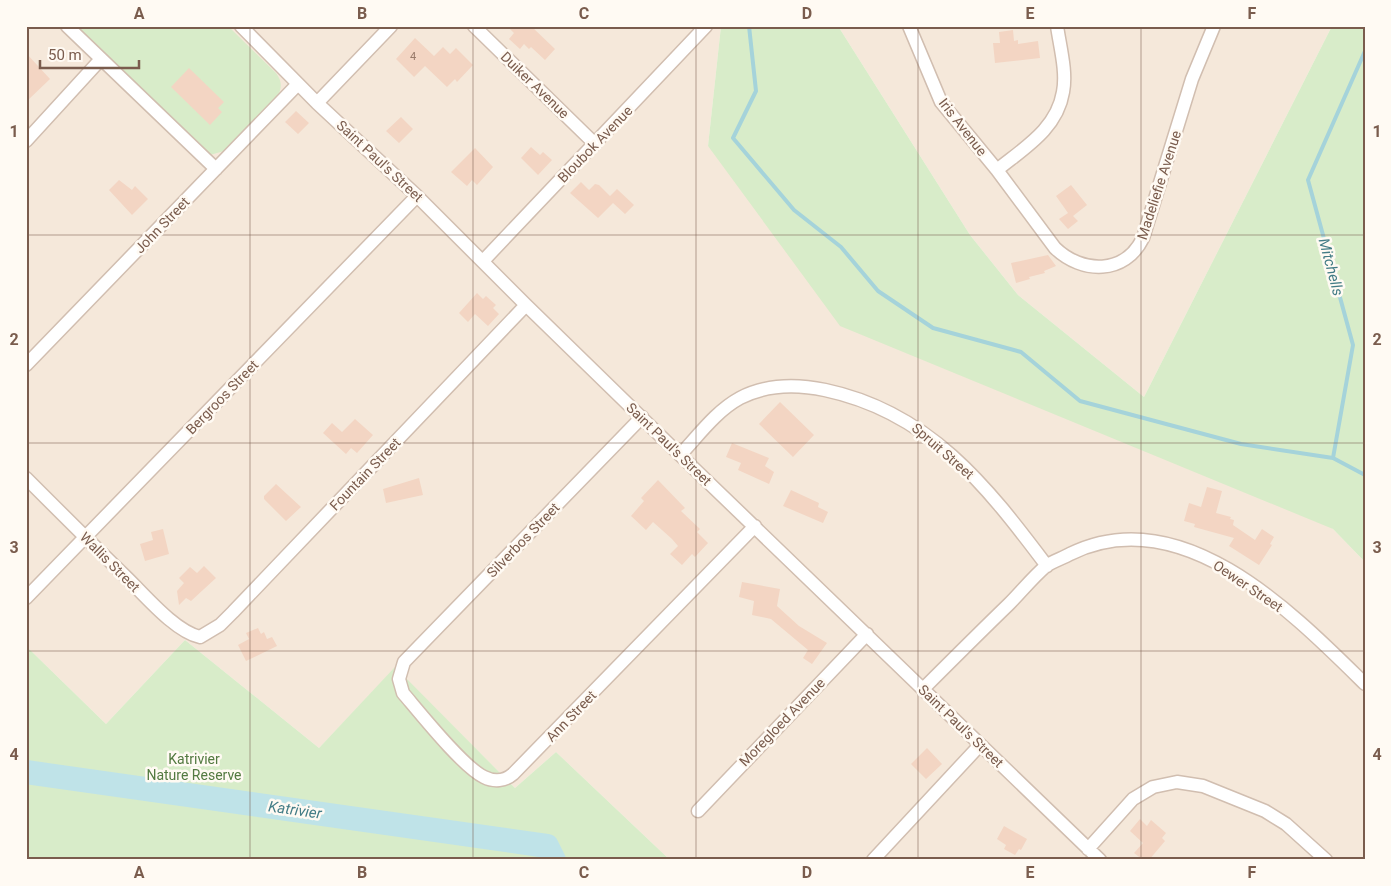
<svg xmlns="http://www.w3.org/2000/svg" width="1391" height="886" font-family="Roboto,sans-serif">
  <style>
    .residential { fill: #f5e8da }
    .green { fill: #d8ecc9 }
    .lines { fill: none; stroke-linecap: round; stroke-linejoin: round }
    .stream { stroke: #a5d3da; stroke-width: 4 }
    .river { stroke: #bfe3e8; stroke-width: 24 }
    .building { fill: #f3d5c3 }
    .minor-casing { stroke: #d1beb0; stroke-width: 15 }
    .minor { stroke: #fff; stroke-width: 12 }
    .grid { fill: none; stroke: #7a5c4d; stroke-width: 1; stroke-opacity: 0.55 }
    .labels { text-anchor: middle; stroke-width: 5; stroke-linejoin: round; paint-order: stroke }
    .number-label { font-size: 11px; fill: #987a6a }
    .street-label { font-size: 14px; fill: #7a5c4d; stroke: #fffaf3 }
    .park-label { font-size: 14px; fill: #537a41; stroke: #fffaf3 }
    .water-label { font-size: 15px; font-style: italic; fill: #437c86; stroke: #fffaf3 }
    .neatline { fill: none; stroke: #7a5c4d; stroke-width: 2 }
    .grid-label { font-size: 16px; text-anchor: middle; font-weight: bold; fill: #7a5c4d }
  </style>
  <rect width="100%" height="100%" fill="#fdf6ec"/>
  <path class="residential" d="M26 26H721L708 146 1333 529 1365 562V860H670L556 752 515 788 395 668 319 748 185 640 106 724 26 646Z
    M838 26H1332L1144 397 1018 295 970 235Z"/>
  <path class="green" d="M73 26H228L276 73C282 81 282 87 278 96L224 151 210 155Z
    M721 26H838L970 235 1018 295 1144 397 1332 26H1365V562L1333 529 840 326 708 146Z
    M185 640 319 748 395 667 515 788 556 752 670 860H26V646L106 724Z"/>
  <g class="lines">
    <path class="stream" d="M749 26 756 91 733 138 794 210 841 247 878 291 933 328 1021 352 1080 401 1241 444 1333 458
      M1365 51 1308 180 1353 345 1333 458 1365 475"/>
    <path class="river" d="M26 772 547 846 554 860"/>
  </g>
  <path class="building" d="M507 26H531L555 49 545 60 531 47 529 49 524 44 520 49 509 39 514 33Z
    M1013 30 1014 41 1018 40V44L1038 41 1040 58 995 63 993 43H1000L999 32Z
    M415 38 434 56 443 47 450 54 456 48 473 65 457 82 455 79 447 87 425 66 414 77 396 59Z
    M26 53 50 79 26 102Z
    M189 68 224 102 218 108 222 112 210 125 171 87Z
    M296 111 309 123 298 134 285 122Z
    M401 117 413 129 399 143 386 131Z
    M531 147 540 155 543 152 552 160 538 175 521 158Z
    M475 148 493 167 477 185 472 180 467 186 451 172Z
    M119 180 132 190 135 186 148 199 132 215 109 190Z
    M581 182 589 190 595 184 599 185 610 196 617 189 634 205 625 214 613 203 598 218 570 193Z
    M1071 185 1087 205 1073 216 1078 221 1068 229 1059 219 1068 213 1056 196Z
    M1048 255 1056 266 1044 271 1045 273 1029 277 1030 279 1016 283 1011 263Z
    M477 293 483 299 486 296 496 305 493 308 499 314 488 326 475 314 468 322 459 313Z
    M780 402 814 435 793 457 759 424Z
    M355 419 373 435 357 453 351 448 346 454 323 433 332 423 342 432Z
    M732 443 769 458 765 466 774 472 769 484 738 470 741 463 726 457Z
    M419 478 423 495 386 503 383 489Z
    M658 480 685 508 681 511 700 529 697 532 708 543 695 557 692 554 682 565 670 554 678 546 672 539 653 522 646 530 631 516 644 501 641 498Z
    M276 484 301 507 286 521 264 499V496Z
    M1207 487 1222 491 1216 513 1231 517 1230 519 1234 520 1233 525 1255 540 1262 529 1274 537 1270 544 1272 545 1259 565 1229 546 1234 538 1194 527 1195 524 1184 521 1189 503 1201 507Z
    M791 490 819 503 818 507 828 512 823 523 783 506Z
    M163 529 169 554 145 561 140 544 153 540 151 532Z
    M204 566 216 578 191 601 186 598 179 605 177 591 184 583 179 578 190 567 197 573Z
    M742 582 780 589 777 606 799 626 827 643 812 664 803 658 808 650 771 619 752 615 754 601 739 597Z
    M258 628 261 634 264 632 267 639 272 637 277 646 246 661 238 645 249 639 246 633Z
    M927 748 942 764 926 779 911 764Z
    M1140 819 1147 826 1151 820 1166 833 1162 838 1165 841 1149 860H1143L1134 853 1143 843 1130 831Z
    M1004 826 1027 839 1021 850 1019 849 1015 855 1004 849 1006 845 997 839Z"/>
  <g class="lines">
    <g class="minor-casing">
      <path id="minor" d="M67 26 216 169
        M241 26 317 103 417 196 526 305 680 455 1100 860
        M474 26 595 144
        M909 26 941 102 997 170 1055 248C1082 274 1125 275 1143 238L1192 79 1214 26
        M317 103 391 26
        M26 141 101 59
        M997 170C1024 148 1057 129 1063 92 1067 72 1060 47 1057 26
        M483 261 706 26
        M26 365 298 84
        M642 417 404 662 399 679 403 693C420 713 463 767 484 777 494 782 505 781 513 774L755 526
        M680 455C698 436 716 411 740 398 767 384 796 384 825 390 929 412 986 485 1047 566
        M26 478C59 511 91 543 124 575 144 594 174 631 200 637L220 625 233 612 526 305
        M26 598 417 196
        M923 689C951 661 980 632 1009 604 1021 592 1033 577 1046 566 1053 561 1063 558 1070 554 1181 499 1292 612 1365 684
        M698 811 867 634
        M1088 849 1133 799 1153 787 1177 782 1203 786 1265 811 1286 824 1326 860
        M873 860 980 745"/>
    </g>
    <use href="#minor" class="minor"/>
  </g>
  <path class="grid" d="M250 26V860M473 26V860M696 26V860M918 26V860M1141 26V860M26 235H1365M26 443H1365M26 651H1365"/>
  <g class="labels">
    <g class="number-label">
      <text x="413" y="60">4</text>
    </g>
    <g class="street-label">
      <text transform="translate(535 85) rotate(44)" y="5">Duiker Avenue</text>
      <text transform="translate(963 127) rotate(52)" y="5">Iris Avenue</text>
      <text transform="translate(595 144) rotate(-46)" y="5">Bloubok Avenue</text>
      <text transform="translate(380 161) rotate(43)" y="5">Saint Paul's Street</text>
      <text transform="translate(1159 185) rotate(-72)" y="5">Madeliefie Avenue</text>
      <text transform="translate(162 225) rotate(-46)" y="5">John Street</text>
      <text transform="translate(222 397) rotate(-46)" y="5">Bergroos Street</text>
      <text transform="translate(669 444) rotate(44)" y="5">Saint Paul's Street</text>
      <text transform="translate(943 451) rotate(41)" y="5">Spruit Street</text>
      <text transform="translate(365 474) rotate(-46)" y="5">Fountain Street</text>
      <text transform="translate(523 540) rotate(-46)" y="5">Silverbos Street</text>
      <text transform="translate(110 562) rotate(45)" y="5">Wallis Street</text>
      <text transform="translate(1248 586) rotate(34)" y="5">Oewer Street</text>
      <text transform="translate(571 716) rotate(-46)" y="5">Ann Street</text>
      <text transform="translate(782 722) rotate(-46)" y="5">Moregloed Avenue</text>
      <text transform="translate(961 726) rotate(44)" y="5">Saint Paul's Street</text>
    </g>
    <g class="park-label">
      <text x="194" y="764">Katrivier<tspan x="194" dy="16">Nature Reserve</tspan></text>
    </g>
    <g class="water-label">
      <text transform="translate(1331 267) rotate(75)" y="5">Mitchells</text>
      <text transform="translate(295 810) rotate(8)" y="5">Katrivier</text>
    </g>
  </g>
  <rect width="1391" height="886" fill="none" stroke="#fffaf3" stroke-width="55"/>
  <path d="M40 60v8h99v-8" fill="none" stroke="#7a5c4d" stroke-width="2.5"/>
  <text x="48" y="60" font-size="15" fill="#7a5c4d" stroke="#fffaf3" stroke-width="4" paint-order="stroke">50 m</text>
  <rect x="28" y="28" width="1336" height="830" class="neatline"/>
  <g class="grid-label">
    <text x="139" y="19">A</text>
    <text x="362" y="19">B</text>
    <text x="584" y="19">C</text>
    <text x="807" y="19">D</text>
    <text x="1030" y="19">E</text>
    <text x="1252" y="19">F</text>
    <text x="14" y="137">1</text>
    <text x="1377" y="137">1</text>
    <text x="14" y="345">2</text>
    <text x="1377" y="345">2</text>
    <text x="14" y="553">3</text>
    <text x="1377" y="553">3</text>
    <text x="14" y="760">4</text>
    <text x="1377" y="760">4</text>
    <text x="139" y="878">A</text>
    <text x="362" y="878">B</text>
    <text x="584" y="878">C</text>
    <text x="807" y="878">D</text>
    <text x="1030" y="878">E</text>
    <text x="1252" y="878">F</text>
  </g>
</svg>
